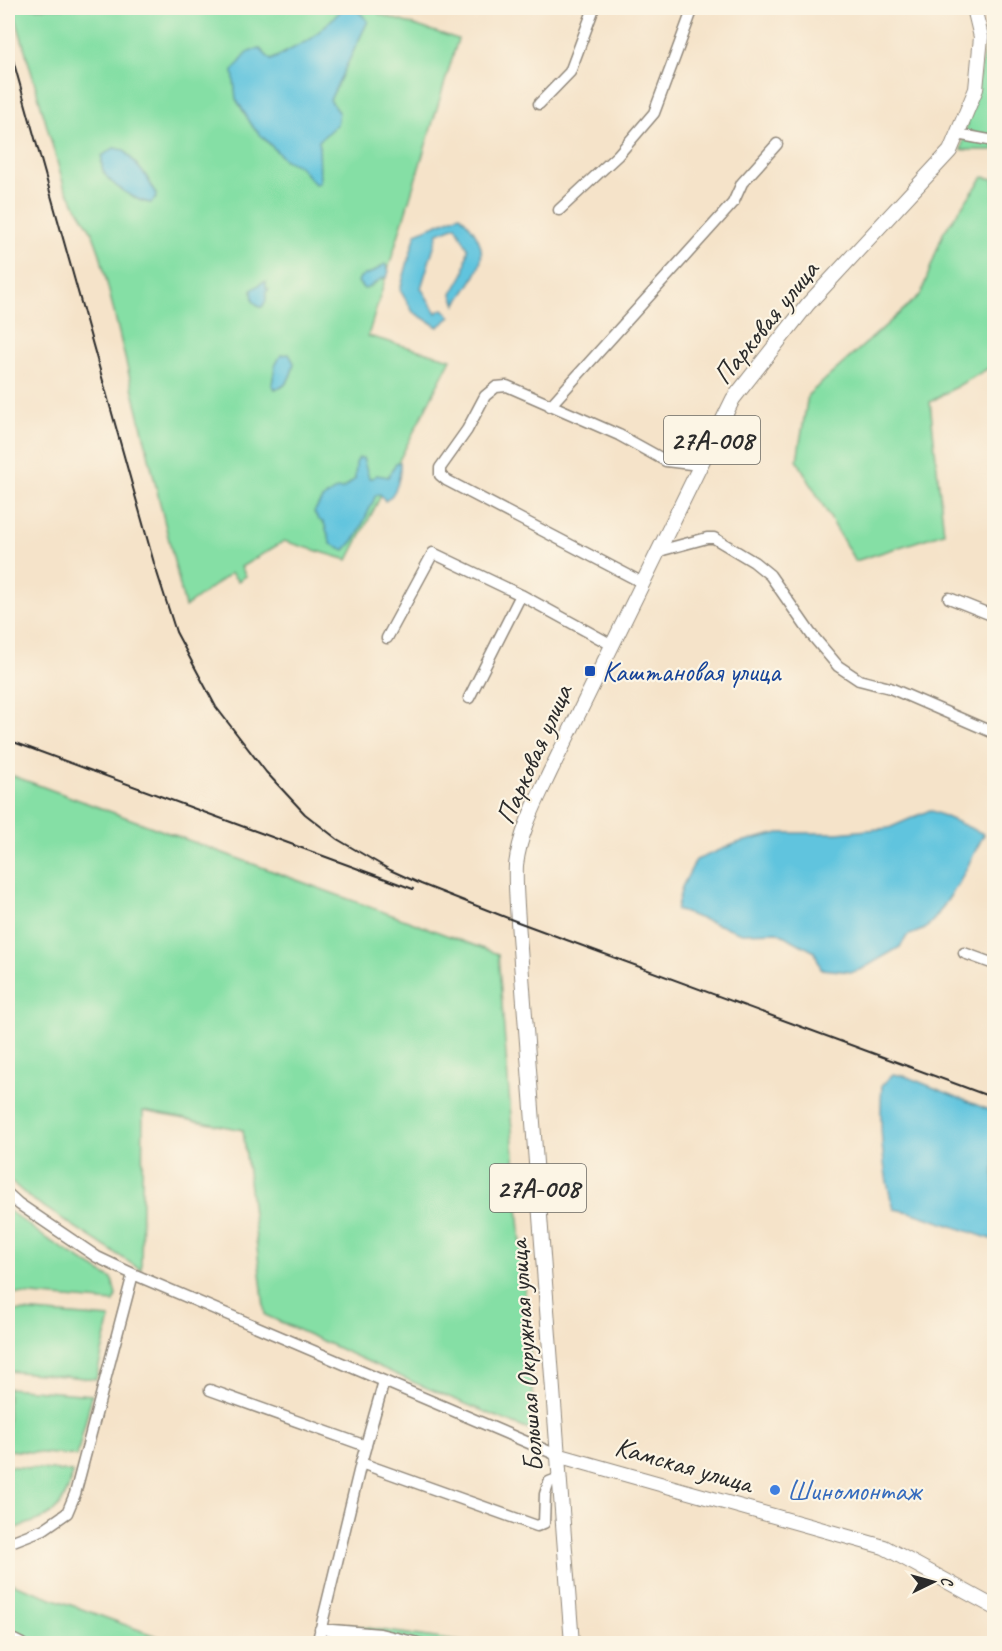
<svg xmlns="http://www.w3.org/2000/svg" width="1002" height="1651" font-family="Caveat,sans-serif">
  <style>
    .green { fill: #85dfa5; stroke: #588568; stroke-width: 1.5 }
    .water { fill: #60c4de; stroke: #467884; stroke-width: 1.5 }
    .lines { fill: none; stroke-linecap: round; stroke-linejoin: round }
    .minor-casing { stroke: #90877a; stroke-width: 13 }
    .major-casing { stroke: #90877a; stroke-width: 16 }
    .minor { stroke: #fff; stroke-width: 10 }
    .major { stroke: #fff; stroke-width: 14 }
    .rail { stroke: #2b2b2b; stroke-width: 2 }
    .transit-dot { fill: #1a4fb4; stroke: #fcf5e5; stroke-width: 2 }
    .shop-dot { fill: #3f7fe0; stroke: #fcf5e5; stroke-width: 2 }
    .labels { text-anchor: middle; stroke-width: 4.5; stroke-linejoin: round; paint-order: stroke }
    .shield { fill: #fcf5e5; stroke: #6a6863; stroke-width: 1.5 }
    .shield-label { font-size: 27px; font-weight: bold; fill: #2b2b2b }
    .street-label { font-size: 28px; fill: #2b2b2b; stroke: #fcf5e5 }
    .transit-label { font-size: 28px; fill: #164399; stroke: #fcf5e5; text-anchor: start }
    .shop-label { font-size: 28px; fill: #366cbe; stroke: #fcf5e5; text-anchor: start }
  </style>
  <rect width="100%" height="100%" fill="#fcf5e5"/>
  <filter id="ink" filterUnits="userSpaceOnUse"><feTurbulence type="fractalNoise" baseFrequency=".0167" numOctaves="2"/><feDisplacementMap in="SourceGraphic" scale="12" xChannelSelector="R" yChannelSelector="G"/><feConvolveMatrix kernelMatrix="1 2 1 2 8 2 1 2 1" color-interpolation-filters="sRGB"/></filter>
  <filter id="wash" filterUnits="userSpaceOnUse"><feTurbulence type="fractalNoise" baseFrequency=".008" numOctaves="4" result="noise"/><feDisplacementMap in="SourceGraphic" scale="24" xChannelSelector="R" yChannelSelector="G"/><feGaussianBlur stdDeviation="1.35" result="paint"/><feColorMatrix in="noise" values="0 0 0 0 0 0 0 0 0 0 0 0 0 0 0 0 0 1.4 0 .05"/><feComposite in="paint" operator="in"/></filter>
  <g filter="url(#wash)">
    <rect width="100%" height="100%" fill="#f5e3c9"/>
    <path class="green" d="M13 8H381L379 14 458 39 368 336 451 359 348 560 284 541 241 567 246 576 238 581 231 573 185 607 100 254 92 232 64 186Z
      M987 8H994V150H961L991 24Z
      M983 177 994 179V365L930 402 944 533 855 561 797 460 808 395 921 294 943 233Z
      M8 774 498 954 536 1433 415 1383 265 1315 243 1130 143 1111 141 1270 30 1198 8 1179Z
      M8 1210 47 1239 112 1279 116 1295 114 1302 8 1293Z
      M8 1310 110 1318 96 1379 8 1371Z
      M8 1388 92 1395 77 1456 8 1450Z
      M8 1466 73 1472C62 1518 48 1516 8 1531Z
      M8 1582 175 1643H8Z
      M334 1623 469 1643 326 1644Z"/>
    <path class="water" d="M344 8H355L368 21 330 100 339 112 337 124 319 141 320 183 315 184 299 166 285 160 253 127 236 99 233 71 247 53 259 48 271 60 311 39Z
      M114 148 124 150 146 176 156 194V198L151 203C137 202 109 184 103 171 101 166 102 161 102 156Z
      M460 215C497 251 480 269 456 305L452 294 464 273 468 249 456 226 438 233 421 288 436 313 443 309 451 317 438 327 413 312 400 290 416 233Z
      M385 264 389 271 387 277C378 278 373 287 364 289L358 282 360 277 373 272Z
      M263 282H266V288L269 289 266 292V301L262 307H260L253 301 252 290Z
      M289 354 294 363C292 374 288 388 275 389L272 385 275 366 281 355Z
      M359 458H363L369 478H373L377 475 388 477 396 463 400 462C401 475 397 495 385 501L380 494 376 495 357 536 345 550 331 544 324 523 318 519 314 512 322 499 337 489H343L355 479 356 463Z
      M930 810 984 834 959 883 936 917 925 929 907 936 900 947 862 969 852 972 821 969 815 952 777 932 742 933 676 910 682 887 696 860 737 843 779 833H838L889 828Z
      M893 1074 905 1076 994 1112V1240L910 1212 894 1209C882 1173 879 1123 882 1085Z"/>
  </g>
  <g filter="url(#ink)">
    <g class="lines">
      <g class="minor-casing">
        <path id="minor" d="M539 104 570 72 594 8
          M957 134 994 141
          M559 210 618 155 654 113 693 8
          M550 406 733 203 742 183 777 144
          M659 551 707 538H714L754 562 770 575 811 634 838 666 859 680 890 688 994 733
          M643 583 446 480 440 475V468L467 430 485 396 496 387 507 386 619 435 666 461 699 465
          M949 598 994 616
          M387 638 433 553 521 595 612 645
          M469 698 521 595
          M964 953 994 964
          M8 1194 19 1204 97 1257 133 1274 557 1455
          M210 1390 366 1446
          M361 1463 537 1526 544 1523 545 1494 549 1482 559 1478
          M8 1543 44 1529 67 1513 75 1494 133 1274
          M320 1629 380 1634 422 1644
          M8 1643 14 1640 22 1644
          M317 1644 361 1463 384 1381"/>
      </g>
      <g class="major-casing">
        <path id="major" d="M557 1455 884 1547 994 1607
          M572 1644 518 922C517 903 515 884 516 865 520 832 536 802 550 772L733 399 808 304 950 151 976 89 981 37 974 8"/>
      </g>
      <use href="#minor" class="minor"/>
      <use href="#major" class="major"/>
      <path class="rail" d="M8 42 154 563 176 632 216 707 266 772 305 814 337 839 390 870 421 884 518 922 994 1098
        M8 740 413 889"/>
    </g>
  </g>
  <rect class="transit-dot" x="584" y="665" width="12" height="12" rx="3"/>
  <circle class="shop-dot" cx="775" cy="1490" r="6"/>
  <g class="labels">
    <g class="shield">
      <rect x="664" y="416" width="96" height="48" rx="4.5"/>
      <rect x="490" y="1164" width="96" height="48" rx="4.5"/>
    </g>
    <g class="shield-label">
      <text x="712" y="449">27А-008</text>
      <text x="538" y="1197">27А-008</text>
    </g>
    <g class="street-label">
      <text transform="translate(765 322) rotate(-51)" y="10">Парковая улица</text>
      <text transform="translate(533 754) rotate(-66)" y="10">Парковая улица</text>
      <text transform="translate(525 1356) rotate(-94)" y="10">Большая Окружная улица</text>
      <text transform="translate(684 1464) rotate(16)" y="10">Камская улица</text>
    </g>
    <g class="transit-label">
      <text x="602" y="681">Каштановая улица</text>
    </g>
    <g class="shop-label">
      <text x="787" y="1500">Шиномонтаж</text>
    </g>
  </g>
  <rect width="1002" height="1651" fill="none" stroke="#fcf5e5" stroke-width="30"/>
  <g transform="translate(933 1582) rotate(85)" stroke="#fcf5e5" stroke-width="4.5" paint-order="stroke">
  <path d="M0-4.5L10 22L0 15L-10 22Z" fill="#2b2b2b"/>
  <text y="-9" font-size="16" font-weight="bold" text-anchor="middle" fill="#2b2b2b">С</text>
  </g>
</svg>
